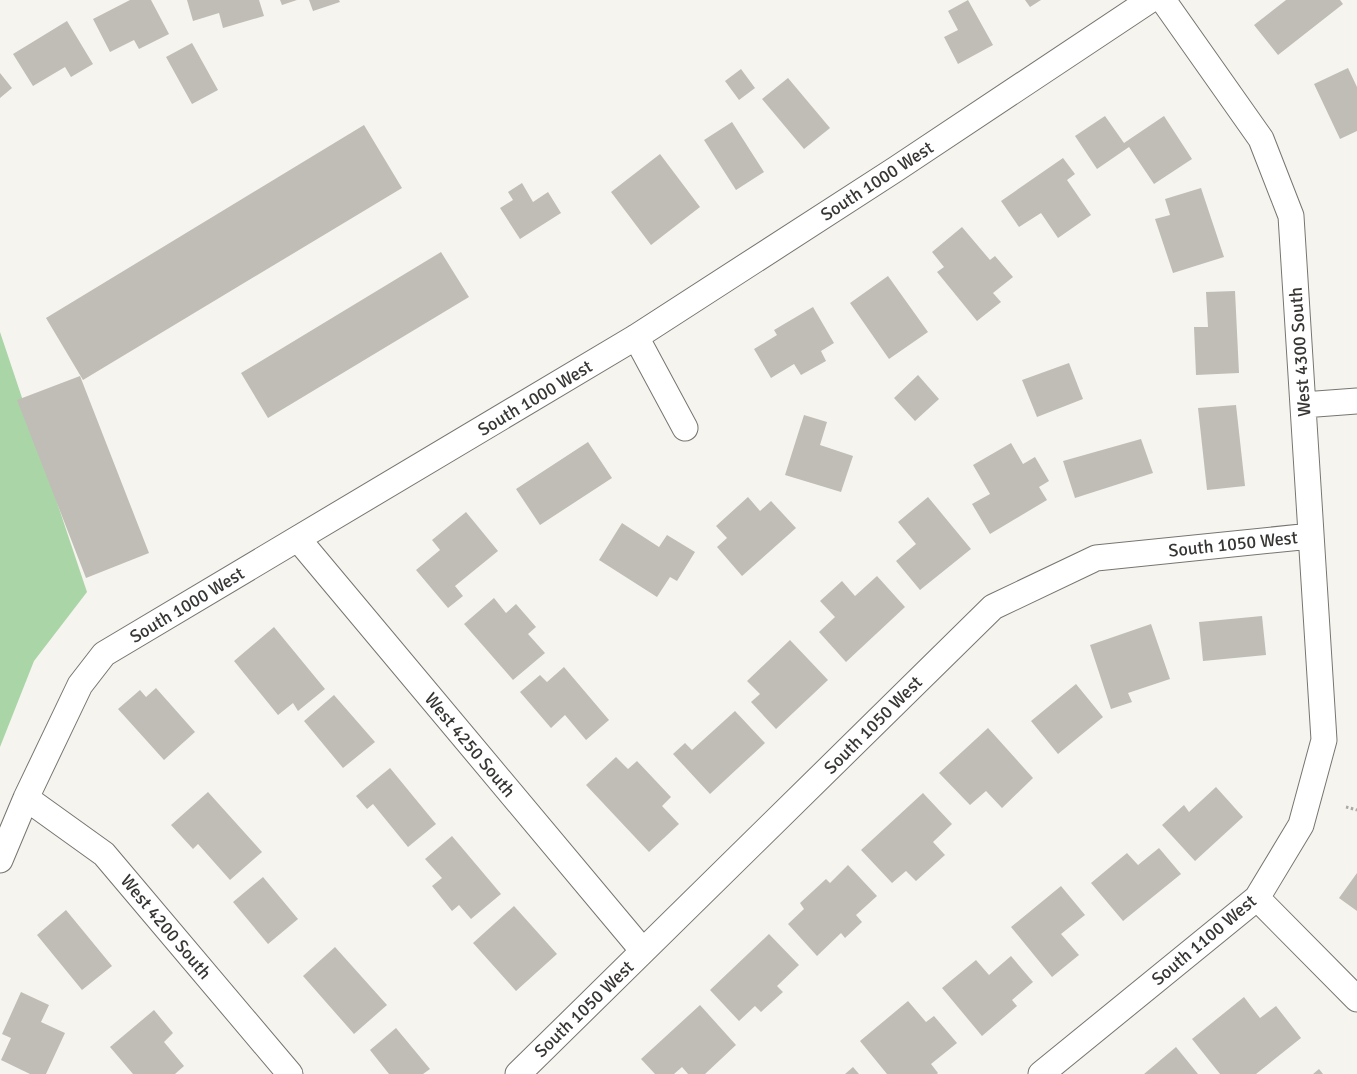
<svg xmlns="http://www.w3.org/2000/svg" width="1357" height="1074" font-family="Signika,sans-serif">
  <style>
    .green { fill: #aad6a7 }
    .building { fill: #bfbdb6 }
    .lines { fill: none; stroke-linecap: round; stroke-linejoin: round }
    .minor-casing { stroke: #777570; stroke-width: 27 }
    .path { stroke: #aba9a5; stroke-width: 3; stroke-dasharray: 2.5 2.5; stroke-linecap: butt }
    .minor { stroke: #fff; stroke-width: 25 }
    .labels { text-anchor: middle; stroke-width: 4; stroke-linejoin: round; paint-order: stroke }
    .street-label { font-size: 18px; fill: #373634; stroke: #fff }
  </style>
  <rect width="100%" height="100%" fill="#f6f4ee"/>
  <path class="green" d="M0 332 87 592 34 661 0 747Z"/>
  <path class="building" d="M130 0H151L169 34 139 49 134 40 110 52 93 19Z
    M187 0H259L264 16 223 28 219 13 193 21Z
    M280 0H297L282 5Z
    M309 0H339L340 2 313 11Z
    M968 0 993 45 958 64 944 37 958 30 948 11Z
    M1025 0H1041L1030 7Z
    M1286 0H1340L1343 4 1278 55 1254 25Z
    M67 21 93 64 71 77 65 67 33 86 13 54Z
    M192 43 218 90 192 104 166 57Z
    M1348 68 1357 87V131L1340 139 1314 84Z
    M741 69 755 88 739 100 725 81Z
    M0 73 12 88 0 98Z
    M788 78 830 128 804 149 762 99Z
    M1105 116 1124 143 1164 116 1192 159 1154 184 1129 147 1097 169 1075 136Z
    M732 122 764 172 736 190 704 140Z
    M364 125 402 188 83 380 46 318Z
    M660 154 700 207 651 245 611 192Z
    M1063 158 1075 174 1067 180 1091 215 1058 238 1041 213 1019 227 1001 201Z
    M522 183 533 202 548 192 561 213 520 239 500 208 513 200 508 192Z
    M1201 188 1224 257 1173 273 1155 219 1170 215 1165 199Z
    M962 227 990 260 995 256 1013 277 993 293 1001 302 977 321 937 272 944 267 932 252Z
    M441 252 469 297 268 418 241 373Z
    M888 276 928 332 889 359 850 303Z
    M1235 291 1239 373 1196 375 1194 327H1208L1206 292Z
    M813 307 834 343 821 351 826 361 801 375 794 364 771 378 754 349 777 335 774 330Z
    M1069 363 1083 399 1037 417 1022 380Z
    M918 375 939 399 915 421 894 398Z
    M80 376 149 553 86 578 17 400Z
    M1236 405 1245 486 1207 490 1198 408Z
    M804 415 827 422 820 445 853 456 841 492 785 475Z
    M1141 439 1153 473 1075 498 1063 461Z
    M588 442 612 478 540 525 516 489Z
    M1011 443 1023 464 1035 457 1049 481 1039 487 1047 500 990 534 972 504 990 494 973 465Z
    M748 497 760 511 771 501 796 528 742 576 717 547 727 538 716 526Z
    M928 497 971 549 920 590 896 561 916 544 898 522Z
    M466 512 498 551 455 586 463 596 448 608 416 570 440 550 432 540Z
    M622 523 659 547 667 535 695 552 677 581 670 577 657 597 599 560Z
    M877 576 905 607 846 662 819 632 835 617 820 601 842 581 855 596Z
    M494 598 506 613 516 604 536 627 528 634 545 653 513 680 464 624Z
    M1262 616 1266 655 1203 661 1199 622Z
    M1151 624 1170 679 1128 693 1132 702 1111 709 1090 645Z
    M274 627 325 689 298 711 293 703 278 715 234 661Z
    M790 640 828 680 776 729 751 702 760 694 747 681Z
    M564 667 609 720 586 740 565 715 551 728 520 692 540 675 547 682Z
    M1076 684 1103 717 1058 754 1031 721Z
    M156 688 195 732 164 760 118 709 140 690 146 697Z
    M334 695 375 742 343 768 304 721Z
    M735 711 765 743 710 794 673 754 685 743 692 750Z
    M988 728 1033 778 1002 808 986 791 970 805 939 773Z
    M616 757 628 769 637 761 671 797 662 806 679 824 649 852 586 785Z
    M390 768 436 824 408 847 373 804 367 809 356 796Z
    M1216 787 1243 817 1195 861 1162 825 1184 805 1189 812Z
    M208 792 262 852 230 880 198 844 193 849 171 825Z
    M923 793 952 824 933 842 945 855 916 881 906 871 892 883 861 850Z
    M452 836 501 894 471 919 459 905 452 911 432 886 442 878 425 859Z
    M1159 848 1181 874 1123 921 1091 883 1127 853 1138 865Z
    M848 865 877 896 856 915 862 922 845 938 841 933 817 956 788 924 804 909 800 903 826 879 830 883Z
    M1357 873V911L1339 898Z
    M263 877 298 919 268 944 233 902Z
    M1061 886 1085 915 1061 934 1079 955 1052 977 1011 927Z
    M514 906 557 954 516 991 473 943Z
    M66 910 112 966 82 990 37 935Z
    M769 934 799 965 777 986 783 992 761 1012 755 1006 739 1021 710 990Z
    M335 947 387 1005 354 1034 303 976Z
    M1011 956 1033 982 1012 1000 1017 1006 982 1036 942 988 976 960 989 975Z
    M21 992 49 1005 41 1022 65 1033 46 1074H30L1 1060 11 1038 2 1034Z
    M1244 997 1260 1018 1276 1006 1301 1038 1256 1074H1220L1192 1039Z
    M908 1001 926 1022 934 1016 957 1043 931 1064 938 1073 937 1074H887L860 1041Z
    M700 1005 736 1045 705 1074H688L682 1067 674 1074H655L641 1059Z
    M154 1010 173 1033 164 1042 184 1066 175 1074H133L110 1047Z
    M396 1028 430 1069 423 1074H389L370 1050Z
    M1176 1047 1198 1074H1144Z
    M853 1067 859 1074H845Z
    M1319 1069 1323 1074H1313Z"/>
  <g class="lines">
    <g class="minor-casing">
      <path id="minor" d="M636 337 685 428
        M1303 405 1357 401
        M298 539 643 951
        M26 798 104 854 290 1074
        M0 860 26 798 80 685 104 654 636 337 896 169 1150 0
        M1257 898 1357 999
        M518 1074 993 607 1096 558 1311 536
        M1041 1074 1257 898 1301 825 1324 740 1291 216 1261 139 1163 0"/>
    </g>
    <path class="path" d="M1346 807 1357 810"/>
    <use href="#minor" class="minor"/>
  </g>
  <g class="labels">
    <g class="street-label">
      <text transform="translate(877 181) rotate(-33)" y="6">South 1000 West</text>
      <text transform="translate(1300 352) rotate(-94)" y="6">West 4300 South</text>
      <text transform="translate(535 398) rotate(-31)" y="6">South 1000 West</text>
      <text transform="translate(1233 544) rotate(-6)" y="6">South 1050 West</text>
      <text transform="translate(187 605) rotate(-31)" y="6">South 1000 West</text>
      <text transform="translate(873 725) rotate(-45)" y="6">South 1050 West</text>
      <text transform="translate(470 745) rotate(50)" y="6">West 4250 South</text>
      <text transform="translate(166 927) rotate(50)" y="6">West 4200 South</text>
      <text transform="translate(1204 940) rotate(-40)" y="6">South 1100 West</text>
      <text transform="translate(584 1009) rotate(-44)" y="6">South 1050 West</text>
    </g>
  </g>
</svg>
